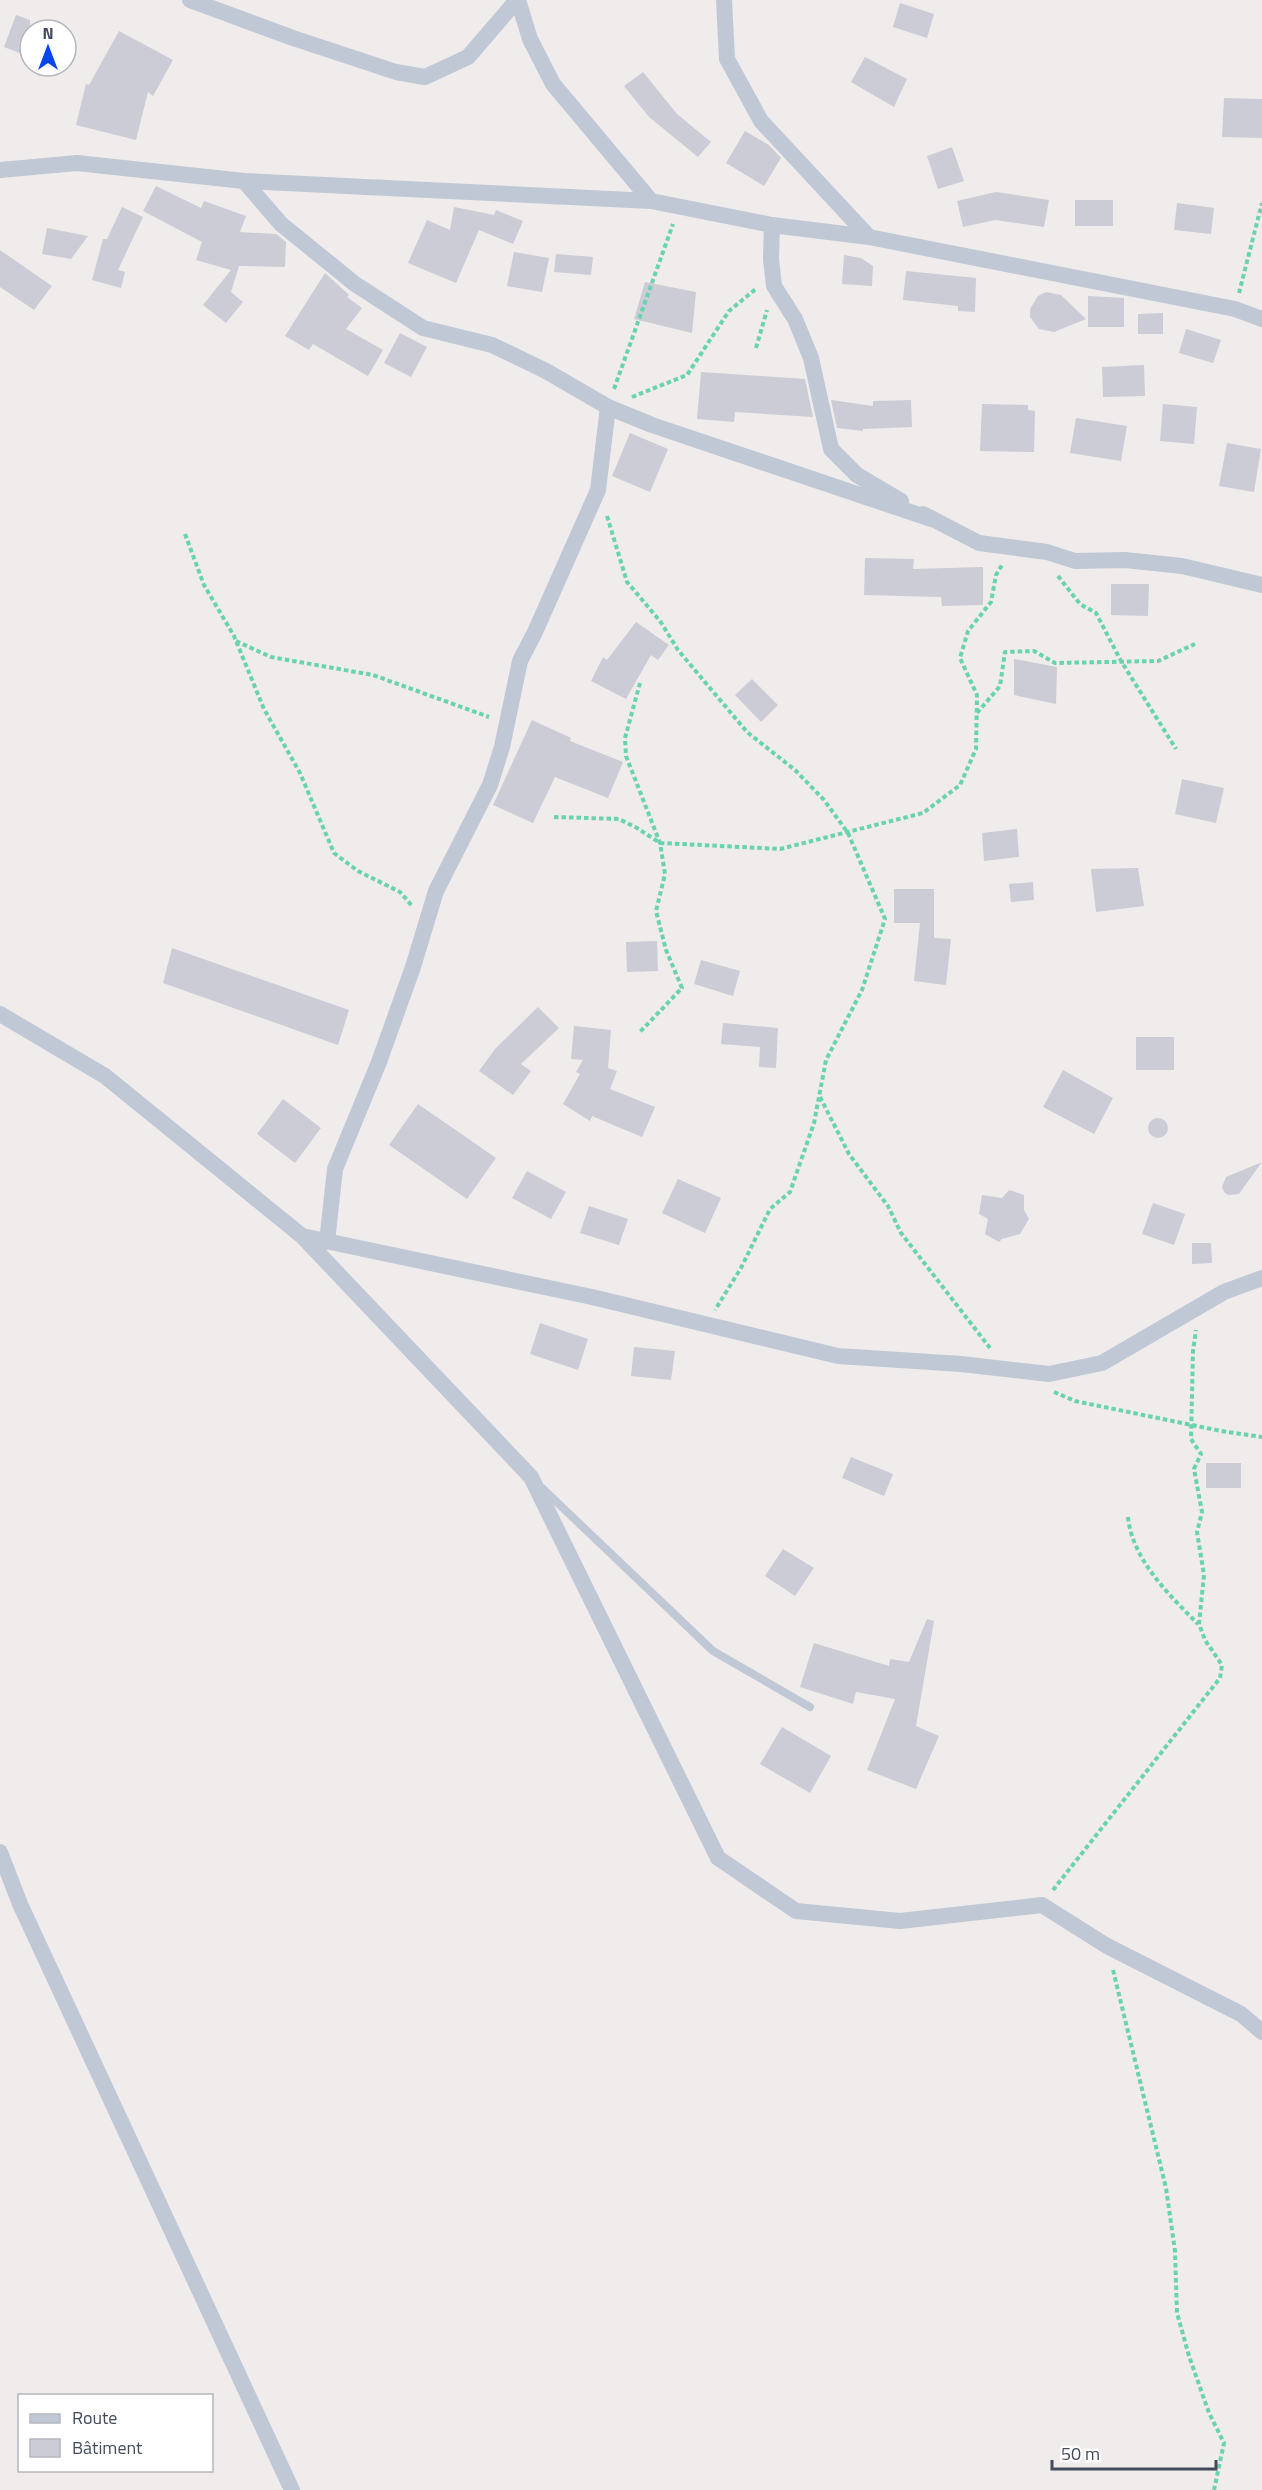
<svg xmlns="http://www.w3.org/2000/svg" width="1262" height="2490" font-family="'Titillium Web',sans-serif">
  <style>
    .building { fill: #cbccd5 }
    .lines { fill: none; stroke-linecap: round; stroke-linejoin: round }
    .path { stroke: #69d3b0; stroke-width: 4; stroke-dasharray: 4.5 3; stroke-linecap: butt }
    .lane { stroke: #c0c8d5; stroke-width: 8 }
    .street { stroke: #c0c8d5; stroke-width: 16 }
  </style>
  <rect width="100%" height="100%" fill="#efeceb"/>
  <path class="building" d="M900 3 934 14 927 38 893 27Z
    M16 15 30 20V57L4 47Z
    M119 31 173 60 153 96 148 92 136 140 76 125 86 84 89 85Z
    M865 57 907 79 894 107 851 82Z
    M643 72 677 114 711 142 698 157 649 117 624 86Z
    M1224 98 1262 99V138L1222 137Z
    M745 131 769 145 781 158 764 186 726 163Z
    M952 147 964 181 938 189 927 156Z
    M156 186 201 208 204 201 246 216 240 232 276 234 286 242 285 267 239 266 231 292 243 302 226 323 203 305 231 270 196 260 202 242 143 211Z
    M996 192 1049 200 1044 227 995 220 963 227 957 201Z
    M1075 200H1113V226H1075Z
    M1177 203 1214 208 1211 234 1174 230Z
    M122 207 143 217 118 270 125 272 121 288 92 280 103 239H107Z
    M454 207 494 215 496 210 523 221 513 244 479 230 456 283 408 263 427 220 450 230Z
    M47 228 88 236 71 259 42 254Z
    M0 250 52 286 34 310 0 287Z
    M514 252 549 258 542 292 507 286Z
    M556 254 593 257 591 275 554 272Z
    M844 255 861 258 873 266 872 286 842 284Z
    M906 271 976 278 975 312 958 311V306L903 300Z
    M325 273 349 295 347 297 362 308 346 329 383 350 368 376 313 344 309 350 285 336Z
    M645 282 696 292 692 333 634 319Z
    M1046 292 1061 295 1086 319 1054 332 1039 329 1030 317V309L1038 296Z
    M1088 296 1124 298V327H1088Z
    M1163 313V334H1138V314Z
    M1186 329 1221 340 1213 363 1179 353Z
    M400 333 427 347 411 377 384 363Z
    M1144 365 1145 396 1103 397 1102 367Z
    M701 372 805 379 813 417 735 412 734 422 697 419Z
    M831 400 873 406V401L911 400 912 427 863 429V431L837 428Z
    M982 404 1028 405V410L1035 411 1034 452 980 451Z
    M1163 404 1197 407 1194 444 1160 441Z
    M1076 418 1127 426 1121 461 1070 453Z
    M630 433 668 449 650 492 612 476Z
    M1227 443 1261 449 1254 492 1219 486Z
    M865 558 914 559 913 569 983 567V605L942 606 941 597 864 595Z
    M1111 584H1149L1148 616 1111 615Z
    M636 622 669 645 658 660 651 655 626 699 591 681 603 657 607 660Z
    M1014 659 1057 667 1056 704 1014 695Z
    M752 679 778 705 761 722 735 695Z
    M532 720 571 738 570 741 623 762 608 798 555 777 533 823 493 805Z
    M1182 779 1224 788 1216 823 1175 814Z
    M1017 829 1019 857 984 861 982 833Z
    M1138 868 1144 906 1096 912 1091 869Z
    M1033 882 1034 900 1011 902 1009 884Z
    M894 889H934V938L951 939 946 985 914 981 920 923H894Z
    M657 941 658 971 627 972 626 942Z
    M172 948 349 1010 338 1045 163 983Z
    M701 960 740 971 733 996 694 984Z
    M538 1007 559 1028 521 1064 531 1071 513 1095 479 1071 495 1049Z
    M723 1023 778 1028 776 1068 759 1067 760 1047 721 1044Z
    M574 1026 611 1030 608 1068 617 1071 610 1089 655 1107 642 1137 592 1116 590 1121 563 1104 580 1074 576 1072 583 1060 571 1059Z
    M1136 1037H1174V1070H1136Z
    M1063 1070 1113 1098 1094 1134 1043 1107Z
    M283 1099 321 1128 295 1163 257 1134Z
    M418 1104 496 1158 467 1199 389 1145Z
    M1148 1128a10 10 0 1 1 20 0a10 10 0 1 1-20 0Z
    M1262 1162 1239 1194 1228 1195 1224 1192 1222 1187 1226 1177Z
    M527 1171 566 1192 551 1219 512 1198Z
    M678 1179 721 1198 705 1233 662 1213Z
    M1009 1190 1024 1195V1210L1029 1219 1020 1234 1002 1239 999 1242 985 1234 988 1219 979 1214 982 1195 1002 1198Z
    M1153 1203 1185 1214 1174 1245 1142 1234Z
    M589 1206 628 1219 619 1245 580 1233Z
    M1192 1243H1211L1212 1263 1192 1264Z
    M540 1323 588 1339 578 1370 530 1354Z
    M634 1347 675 1351 671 1380 631 1376Z
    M851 1457 893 1474 884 1496 842 1478Z
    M1206 1463H1241V1488H1206Z
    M783 1549 814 1568 795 1596 765 1576Z
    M927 1619 934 1621 916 1726 939 1736 916 1789 867 1770 895 1699 856 1692 853 1704 800 1687 814 1643 889 1666 890 1659 909 1662Z
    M782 1727 831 1756 810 1793 760 1764Z"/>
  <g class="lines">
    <path class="path" d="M1239 293 1262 203
      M756 348 767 310
      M614 389 673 224
      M632 397 687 375 729 311 757 288
      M607 516 627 582 660 621 678 650 747 732 795 770 824 800 848 833 885 919 862 990 826 1060 814 1123 790 1192 770 1209 741 1268 715 1310
      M185 534 204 585 234 636 264 709 300 773 334 853 358 871 400 892 413 907
      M1058 576 1080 604 1096 613 1121 661 1176 749
      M236 641 271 657 373 675 489 717
      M640 683 625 738 626 756 660 843 665 874 656 911 666 950 682 988 640 1032
      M977 713 1000 686 1005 652 1034 651 1055 663 1158 661 1195 644
      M554 817 619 819 637 828 660 843 780 849 923 813 960 785 976 749 977 695 960 658 968 631 991 602 996 575 1002 565
      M820 1097 849 1154 888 1206 901 1233 990 1348
      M1054 1392 1075 1401 1221 1431 1262 1437
      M1128 1517C1132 1559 1169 1595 1198 1624
      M1053 1890 1220 1678 1222 1665 1205 1640 1199 1624 1204 1575 1197 1532 1202 1512 1194 1469 1201 1454 1191 1439 1193 1351 1196 1330
      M1113 1970 1166 2188 1175 2251 1177 2313 1189 2356 1209 2413 1224 2443 1214 2490"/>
    <path class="lane" d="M542 1488 713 1651 810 1707"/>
    <path class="street" d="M190 0 293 38 396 72 425 77 468 57 517 0
      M518 0 530 39 553 84 651 201
      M724 0 727 59 761 121 869 237
      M0 170 77 163 244 181 651 201 772 225 869 237 1235 309 1262 319
      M244 181 281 224 355 284 423 328 492 345 546 371 608 407 652 425 931 519
      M772 225 771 259 774 286 795 319 811 358 831 449 857 475 901 501
      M923 514 979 543 1047 552 1075 561 1125 560 1182 566 1262 585
      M0 1014 105 1076 302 1236 531 1477 718 1858 796 1911 900 1921 1042 1905 1107 1946 1241 2014 1262 2032
      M302 1236 592 1297 838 1356 961 1364 1049 1374 1102 1363 1224 1292 1262 1278
      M327 1242 335 1169 379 1062 413 967 436 891 490 785 502 747 520 661 535 632 598 490 608 407
      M0 1852 20 1904 292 2490"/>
  </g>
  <rect x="18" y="2394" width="195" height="78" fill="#ffffff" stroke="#b4b7bd" stroke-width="1.5"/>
  <rect x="30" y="2414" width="30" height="9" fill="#c0c8d5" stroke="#b4b7bd" stroke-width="1.5"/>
  <text x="72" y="2424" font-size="18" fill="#434b5b">Route</text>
  <rect x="30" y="2439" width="30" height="18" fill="#cbccd5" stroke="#b4b7bd" stroke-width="1.5"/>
  <text x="72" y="2454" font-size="18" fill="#434b5b">Bâtiment</text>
  <g transform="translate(48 48)"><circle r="28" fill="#ffffff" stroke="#b4b7bd" stroke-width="1.5"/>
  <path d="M0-4.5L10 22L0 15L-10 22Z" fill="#0746ed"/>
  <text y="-9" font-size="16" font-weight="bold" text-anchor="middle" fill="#434b5b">N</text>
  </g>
  <path d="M1052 2460v9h164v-9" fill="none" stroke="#434b5b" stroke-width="3"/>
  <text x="1061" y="2460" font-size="18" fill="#434b5b" stroke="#ffffff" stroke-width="4.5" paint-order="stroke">50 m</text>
</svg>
